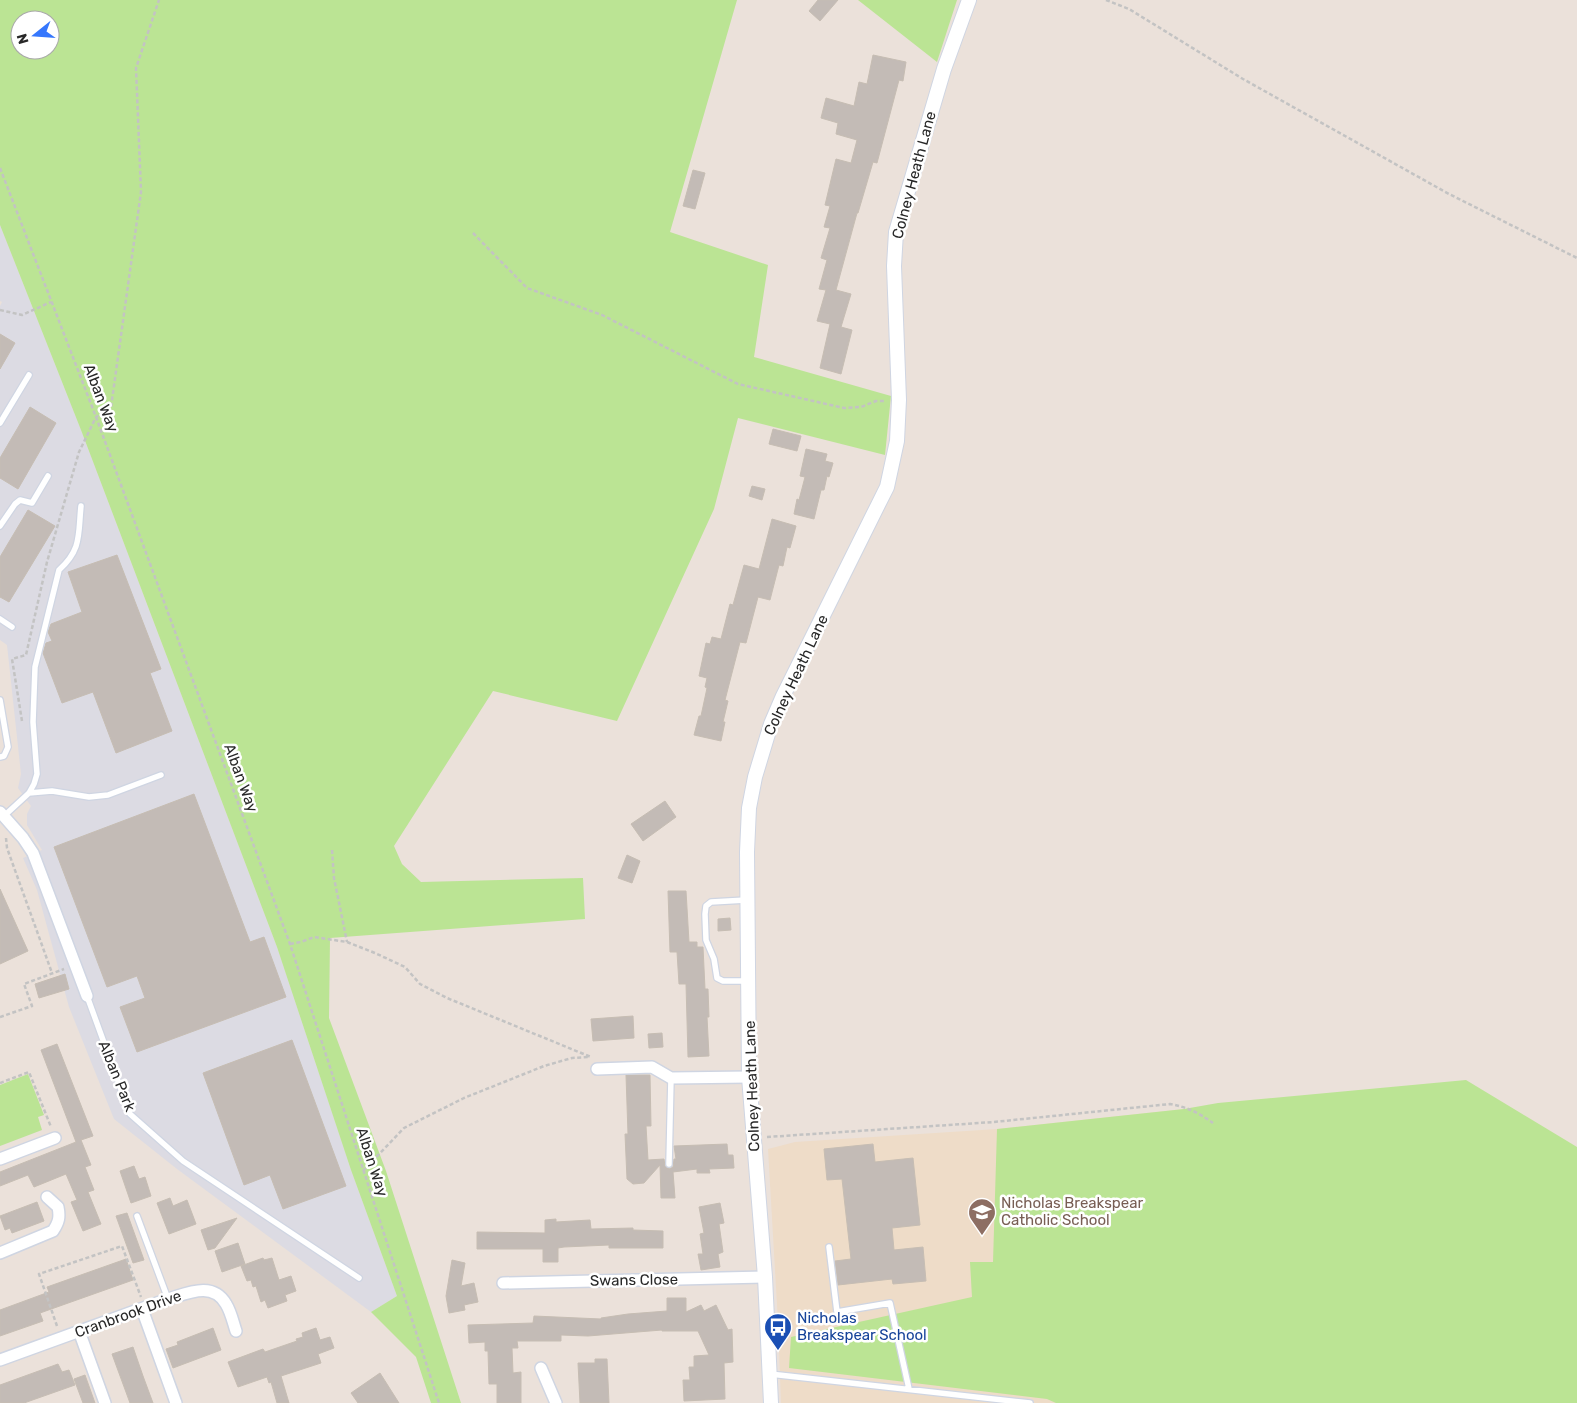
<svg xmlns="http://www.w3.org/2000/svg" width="1577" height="1403" font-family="Rubik,sans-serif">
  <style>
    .industrial { fill: #dcdbe3 }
    .education { fill: #eedcc8 }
    .green { fill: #bbe494; fill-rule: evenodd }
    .building { fill: #c3bbb6; stroke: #c6bdb3 }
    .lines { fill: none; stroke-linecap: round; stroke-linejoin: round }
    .service-casing { stroke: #cfd5e2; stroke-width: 8 }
    .minor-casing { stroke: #cfd5e2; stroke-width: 14 }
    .tertiary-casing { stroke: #cfd5e2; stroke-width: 16 }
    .path { stroke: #c3c3c3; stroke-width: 2.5; stroke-dasharray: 4 2.5; stroke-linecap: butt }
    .service { stroke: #fff; stroke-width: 5.5 }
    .minor { stroke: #fff; stroke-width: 11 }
    .tertiary { stroke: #fff; stroke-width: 14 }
    .labels { text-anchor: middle; stroke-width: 5; stroke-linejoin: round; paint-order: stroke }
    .street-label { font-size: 15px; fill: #282828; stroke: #fff }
    .education-label { font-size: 15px; fill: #785e54; stroke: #fff; text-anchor: start }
    .transit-label { font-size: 15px; fill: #164399; stroke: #fff; text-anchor: start }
  </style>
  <rect width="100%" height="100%" fill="#ebe1da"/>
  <path class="industrial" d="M0 225 81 430 277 947 351 1170 397 1296 371 1312 177 1169 114 1119 69 1007 37 890 23 858 42 850 27 825V814L31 806 18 788 21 774 7 645 0 640V306L2 302 0 301Z"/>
  <path class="education" d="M1184 1109 1203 1403H781L778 1322 768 1149 795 1142 997 1129Z"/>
  <path class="green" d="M0 0H737L670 232 768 265 754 357 891 396 885 455 738 418 714 509 617 721 493 691 394 846 402 864 421 882 583 878 585 919 330 938 329 1018 386 1171 461 1403H431L416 1357 371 1312 397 1296 351 1170 277 947 81 430 0 225ZM20 20H50V50H20Z
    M858 0H957L937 62Z
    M28 1074 44 1115 38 1117 42 1130 0 1146V1085Z
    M1466 1080 1577 1147V1403H1056L1047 1399 789 1368 791 1337 972 1297 970 1262H993L997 1129 1184 1109 1218 1103Z"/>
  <path class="building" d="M818 0H838L820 21 809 11Z
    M873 55 906 62 903 81 899 80 877 163 873 162 858 213H857L836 290 851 294 841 327 852 330 841 374 820 368 830 324 817 321 826 290 819 289 827 260 821 258 830 228 824 227 830 206 825 205 836 159 851 163 857 140 836 134 838 123 821 118 826 98 854 106 859 82 867 84Z
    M693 170 705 173 695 209 683 206Z
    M0 334 15 343 0 369Z
    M30 407 56 423 18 489 0 478V458Z
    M773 429 801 436 797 451 769 444Z
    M806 449 827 454 825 461 833 463 829 477 827 476 824 490H821L814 519 794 514 797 499 799 500 805 477 800 476Z
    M752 486 765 489 762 500 749 496Z
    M28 510 55 526 9 602 0 597V557Z
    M772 519 796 526 790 548 787 547 783 566 779 565 770 600 758 597 746 643 740 642 725 700 728 701 723 722H725L721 741 694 735 699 716H701L707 688 705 687 707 678 699 676 706 643 710 644 712 637 721 639 730 604 733 605 744 565 759 569Z
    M117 555 161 669 150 673 172 731 116 753 93 692 62 703 43 653 46 643 52 641 48 632 51 624 82 612 68 572Z
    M194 794 250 942 264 937 286 997 137 1052 120 1007 145 998 137 976 107 987 54 847Z
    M665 801 676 817 643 841 631 824Z
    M627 855 640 861 632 883 618 878Z
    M0 889 28 951 0 964Z
    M668 891H686L689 942H697V947H703L705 989H708L709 1017H707L709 1056 688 1057 686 984H679L677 952H670Z
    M730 918 731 930 718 931V919Z
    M65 974 69 989 39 998 35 984Z
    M633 1016 634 1038 593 1041 591 1019Z
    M662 1033 663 1047 649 1048 648 1034Z
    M292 1040 346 1186 283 1209 270 1175 244 1185 203 1073Z
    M57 1044 93 1136 81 1140 91 1165 85 1167 94 1190 88 1192 101 1224 83 1231 71 1202 77 1200 66 1174 34 1187 28 1175 0 1186V1172L76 1142 41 1050Z
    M626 1075H650L651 1126H646L648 1160 664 1159 665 1166 669 1169 673 1167 674 1159H676L674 1146 727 1144 728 1155H733L734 1168 709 1169 710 1173H697V1169L673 1172 675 1198H661L660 1165 644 1183 633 1184 627 1179 625 1134H628Z
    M873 1144 875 1162 913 1158 920 1225 892 1228 894 1250 923 1247 926 1281 893 1284 892 1279 838 1285 835 1261 851 1259 842 1179 827 1180 824 1149Z
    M134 1166 139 1179 145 1177 151 1196 131 1203 120 1171Z
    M170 1198 173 1206 187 1200 196 1224 169 1234 157 1203Z
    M37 1202 44 1221 12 1233 10 1228 5 1230 0 1216Z
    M720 1203 724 1223 719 1224 723 1252 718 1254 720 1267 701 1270 698 1254H703L700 1234 704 1233 699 1207Z
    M127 1213 144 1260 133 1263 116 1216Z
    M237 1218 215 1248 208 1250 201 1230Z
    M556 1219V1222L590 1220 591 1229 633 1228V1230L663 1231V1248H609V1245L564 1247 558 1248V1262H543V1249H477V1232L545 1233V1220Z
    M238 1243 245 1264 222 1272 215 1251Z
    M263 1258 264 1260 272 1258 279 1280 291 1276 296 1291 285 1295 287 1301 268 1308 265 1300 261 1302 256 1286 253 1287 251 1280 247 1281 241 1266Z
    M126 1259 133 1280 40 1313 43 1321 0 1336V1310L49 1292 47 1287Z
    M452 1260 465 1263 461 1286 474 1283 478 1302 464 1305 465 1310 449 1313 446 1296Z
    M667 1298H686V1312L701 1305 704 1311 716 1305 728 1330 732 1329 733 1362 724 1363 725 1399 684 1401 683 1380H690L689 1367H694V1356L709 1355 698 1331H662V1330L588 1336 561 1335V1341H517L518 1348H512L513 1373 521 1372V1403H497V1384H489L488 1351H485V1342L469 1343 468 1325 533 1323 534 1316 601 1319V1318L628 1314 667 1311Z
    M213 1328 221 1350 173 1368 166 1349 178 1345 177 1342Z
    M316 1328 320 1340 330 1337 334 1348 318 1354 321 1363 281 1376 289 1403H277L271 1382 269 1383 267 1377 238 1387 228 1362 263 1349 265 1352 297 1341 296 1339 303 1337 302 1333Z
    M133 1347 143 1376 153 1403H130L116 1365 112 1354Z
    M595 1359H607L609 1403H580L578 1363H595Z
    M58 1364 62 1372 69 1370 75 1385 24 1403H0V1385Z
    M380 1373 399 1403H358L351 1393Z
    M85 1375 95 1403H83L74 1379Z"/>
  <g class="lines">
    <g class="service-casing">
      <path id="service" d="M0 423 29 375
        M0 526 15 504 20 500 32 503 48 476
        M0 619 12 627
        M0 700 8 747 4 756 0 757
        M29 793 52 791 89 797 108 795 161 775
        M4 816 29 793 34 784 37 774 33 722 35 667 59 570C82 549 78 535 81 506
        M746 900 711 902 706 906 705 914 706 940 714 959 717 978 723 981H748
        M87 996 130 1114 183 1161 359 1278
        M669 1164 671 1078
        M137 1216 168 1299
        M829 1247 837 1312 890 1303 909 1389
        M770 1374 1030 1403"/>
    </g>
    <g class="minor-casing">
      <path id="minor" d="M0 812 23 838 33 853 87 996
        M597 1069 652 1067 671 1078 749 1077
        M0 1159 55 1138
        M0 1253 53 1231C59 1222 60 1217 58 1207L47 1197
        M503 1283 765 1277
        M142 1309 176 1403
        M79 1331 105 1403
        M0 1360 168 1299C188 1293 213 1281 226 1304 231 1312 233 1322 236 1331
        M541 1368 556 1403"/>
    </g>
    <g class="tertiary-casing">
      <path id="tertiary" d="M771 1403 765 1277 749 1077 747 852 749 808 755 777 771 724 783 696 878 505 887 487 897 441 899 400 894 266 896 232 944 69 969 0"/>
    </g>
    <path class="path" d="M1106 0 1129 9 1243 79 1449 194 1577 258
      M0 168 96 417 290 944 439 1403
      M473 233 527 288 602 315 738 384 844 408 861 407 876 401H885
      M0 310 22 315 51 302
      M22 721 12 659 26 655 47 562 79 452 96 417 111 407 141 192 136 68 159 0
      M6 838 7 848 52 973
      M332 850 334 878 347 942
      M290 944 301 942 314 937 347 942 375 953 405 967 420 984 447 998 591 1057
      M0 1017 32 1006 24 984 64 969
      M0 1083 29 1072 51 1127
      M767 1137 994 1122 1170 1104C1187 1107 1199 1113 1213 1123
      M363 1171 404 1128 464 1098 544 1066 572 1058 589 1057
      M57 1326 39 1274 122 1246 141 1297"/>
    <use href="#service" class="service"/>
    <use href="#minor" class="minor"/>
    <use href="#tertiary" class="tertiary"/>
  </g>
  <defs>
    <g id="school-pin" transform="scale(1.4375)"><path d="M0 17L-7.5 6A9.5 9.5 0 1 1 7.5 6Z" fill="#8d6e63" stroke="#fff"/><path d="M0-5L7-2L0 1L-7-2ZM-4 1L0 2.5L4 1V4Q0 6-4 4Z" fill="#fff"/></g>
    <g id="bus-pin" transform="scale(1.4375)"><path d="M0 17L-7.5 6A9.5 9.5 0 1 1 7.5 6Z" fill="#1a4fb4" stroke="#fff"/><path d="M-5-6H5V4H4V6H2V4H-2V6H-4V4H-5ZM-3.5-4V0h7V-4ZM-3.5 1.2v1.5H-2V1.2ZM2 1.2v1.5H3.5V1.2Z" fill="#fff"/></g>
  </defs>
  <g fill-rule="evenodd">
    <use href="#school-pin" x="982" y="1212"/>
    <use href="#bus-pin" x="778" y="1327"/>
  </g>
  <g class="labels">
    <g class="street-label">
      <text transform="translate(914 175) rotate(-75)" y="5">Colney Heath Lane</text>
      <text transform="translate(101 398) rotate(69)" y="5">Alban Way</text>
      <text transform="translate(796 675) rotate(-65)" y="5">Colney Heath Lane</text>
      <text transform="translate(241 778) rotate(70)" y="5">Alban Way</text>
      <text transform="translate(117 1076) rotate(68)" y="5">Alban Park</text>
      <text transform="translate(752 1086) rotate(-92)" y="5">Colney Heath Lane</text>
      <text transform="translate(372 1162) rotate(72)" y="5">Alban Way</text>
      <text transform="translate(634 1280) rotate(-1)" y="5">Swans Close</text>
      <text transform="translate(128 1314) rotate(-20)" y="5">Cranbrook Drive</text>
    </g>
    <g class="education-label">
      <text x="1001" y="1208">Nicholas Breakspear<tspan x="1001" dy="17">Catholic School</tspan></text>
    </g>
    <g class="transit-label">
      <text x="797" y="1323">Nicholas<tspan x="797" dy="17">Breakspear School</tspan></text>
    </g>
  </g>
  <g transform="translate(35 35) rotate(253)"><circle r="24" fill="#ffffff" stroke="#a9a9a9"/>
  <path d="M0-4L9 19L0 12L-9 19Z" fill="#3577fd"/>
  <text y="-8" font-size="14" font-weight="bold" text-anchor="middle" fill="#282828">N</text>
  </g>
</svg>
